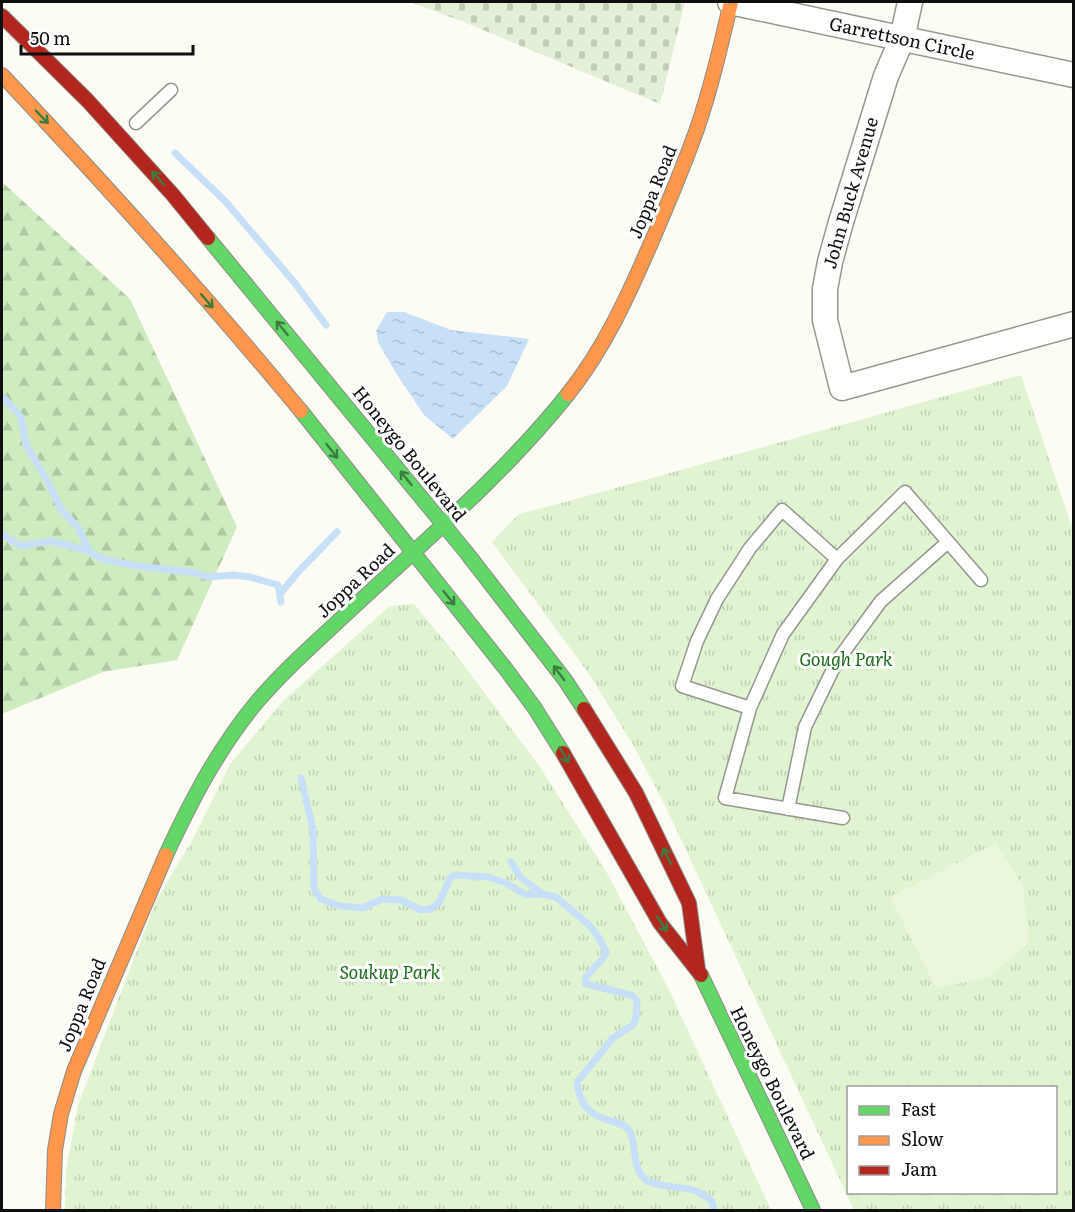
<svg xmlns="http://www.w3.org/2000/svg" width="1075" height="1212" font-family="Literata,serif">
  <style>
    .forest { fill: url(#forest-firs) }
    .cemetery { fill: url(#cemetery-stones) }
    .park { fill: url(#park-tufts); fill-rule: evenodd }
    .pitch { fill: #ebf7dd }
    .water { fill: url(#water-ripples) }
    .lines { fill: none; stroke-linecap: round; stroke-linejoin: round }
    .stream { stroke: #c8dff8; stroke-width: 7 }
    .lane-casing { stroke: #969692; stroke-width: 15 }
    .street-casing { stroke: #969692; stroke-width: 27 }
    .fast-casing { stroke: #8c8c89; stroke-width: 16 }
    .slow-casing { stroke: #8c8c89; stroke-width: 16 }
    .jam-casing { stroke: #8c8c89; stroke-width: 16 }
    .lane { stroke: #fffffd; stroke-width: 12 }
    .street { stroke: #fffffd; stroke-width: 24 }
    .fast { stroke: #63d668; stroke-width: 14 }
    .slow { stroke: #ff974d; stroke-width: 14 }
    .jam { stroke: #b3261e; stroke-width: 14 }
    .oneway { stroke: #3d7c40 }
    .labels { text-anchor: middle; stroke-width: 6; stroke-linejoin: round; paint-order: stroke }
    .street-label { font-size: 18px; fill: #0f0f0f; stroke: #fff }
    .park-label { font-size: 18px; font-style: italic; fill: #1c6c1a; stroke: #fff }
  </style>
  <defs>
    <pattern id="forest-firs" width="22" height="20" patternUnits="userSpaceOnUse" patternTransform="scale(1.5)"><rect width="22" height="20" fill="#ceecc0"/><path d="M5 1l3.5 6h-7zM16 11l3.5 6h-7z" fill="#b0c9a4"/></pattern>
    <pattern id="cemetery-stones" width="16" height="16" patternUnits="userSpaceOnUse" patternTransform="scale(1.5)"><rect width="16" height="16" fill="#e4efd7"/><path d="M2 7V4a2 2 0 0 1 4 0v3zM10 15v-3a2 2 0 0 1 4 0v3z" fill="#c2ccb7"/></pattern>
    <pattern id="park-tufts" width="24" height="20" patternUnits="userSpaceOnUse" patternTransform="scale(1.5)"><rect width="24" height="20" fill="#e0f4d2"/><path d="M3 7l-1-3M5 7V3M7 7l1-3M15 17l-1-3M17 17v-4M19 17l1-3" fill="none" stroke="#bfd0b3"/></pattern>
    <pattern id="water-ripples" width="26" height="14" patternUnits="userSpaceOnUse" patternTransform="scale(1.5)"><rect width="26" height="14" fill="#c8dff8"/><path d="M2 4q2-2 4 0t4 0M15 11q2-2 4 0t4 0" fill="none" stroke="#abbed3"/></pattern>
  </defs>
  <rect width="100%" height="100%" fill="#fcfcf4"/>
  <path class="forest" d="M2 182 130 299 237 527 177 660 103 672 2 714Z"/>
  <path class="cemetery" d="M410 2H685L660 104 464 22Z"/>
  <path class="park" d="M1021 375 1071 524H1073V1210H854L664 803 633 745 589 674 492 542 519 514 562 503ZM848 1088H1056V1192H848Z
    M414 604 457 656 540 767 607 873 669 990 771 1210H65L66 1170 78 1105 156 901 194 837 230 764 284 700 390 606Z"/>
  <path class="pitch" d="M996 843 1023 886 1029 941 990 977 936 988 890 897Z"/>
  <path class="water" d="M387 312H404L451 330 529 339 507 386 453 439 424 415 396 373 378 342 376 331Z"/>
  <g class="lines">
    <path class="stream" d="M175 153 226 202 294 282 326 325
      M2 396 21 417 26 445 48 482 61 509 79 529 89 551
      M2 534 21 546 51 541 89 551 102 559 137 566 191 572 208 577 234 575 250 577 278 585 281 602
      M280 594 299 571 337 532
      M301 778 313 829 314 889 321 899 340 906 362 908 382 899 401 900 421 910 431 909 439 903 450 878 455 875 488 877 506 883 526 895 543 894 556 897 590 926 599 938 606 952 604 957 586 977 585 983 590 985 631 995 636 999 637 1002 636 1018 633 1025 613 1038 577 1082C580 1107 590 1116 615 1122 621 1124 628 1126 630 1132 638 1147 630 1173 650 1182 664 1188 681 1186 696 1191 701 1193 707 1198 712 1201L714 1210
      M511 862 521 878 543 894"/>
    <g class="lane-casing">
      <path id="lane" d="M136 123 171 90
        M750 708 682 686 697 641 717 599 750 548 782 510 837 559
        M788 809 805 727 837 661 881 601 948 542
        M843 818 725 798 750 708 783 634 837 559 905 492 981 580"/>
    </g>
    <g class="street-casing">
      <path id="street" d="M730 2 1074 75
        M910 2 902 39 886 76 841 222 830 262 825 289V320L842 388 1074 324"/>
    </g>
    <g class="fast-casing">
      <path id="fast" d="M208 238 466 552 565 680 584 709
        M301 411 505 668 534 707 563 753
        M166 855C191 801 218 749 256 703 283 671 315 643 346 614 422 543 503 476 568 394
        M701 975 813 1210"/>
    </g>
    <g class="slow-casing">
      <path id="slow" d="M2 75C105 184 205 295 301 411
        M568 394C604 349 628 296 651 243 667 206 683 168 697 129 711 88 721 45 731 2
        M53 1210 55 1150 61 1114 74 1071 166 855"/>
    </g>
    <g class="jam-casing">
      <path id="jam" d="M2 16 88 101 173 195 208 238
        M584 709 636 793 689 903 698 970
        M563 753 660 923 701 975"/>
    </g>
    <use href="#lane" class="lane"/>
    <use href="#street" class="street"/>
    <use href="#fast" class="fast"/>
    <use href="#slow" class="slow"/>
    <use href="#jam" class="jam"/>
  </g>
  <defs><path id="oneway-shaft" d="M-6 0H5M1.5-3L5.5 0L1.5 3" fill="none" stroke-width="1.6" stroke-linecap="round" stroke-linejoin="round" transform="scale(1.5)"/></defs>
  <g class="oneway">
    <use href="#oneway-shaft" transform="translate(42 117) rotate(46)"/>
    <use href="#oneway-shaft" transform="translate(158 178) rotate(-132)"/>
    <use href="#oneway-shaft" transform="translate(207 301) rotate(49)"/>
    <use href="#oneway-shaft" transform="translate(282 328) rotate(-129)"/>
    <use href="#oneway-shaft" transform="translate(332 451) rotate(52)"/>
    <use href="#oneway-shaft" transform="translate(406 478) rotate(-129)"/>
    <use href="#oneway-shaft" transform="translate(449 598) rotate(51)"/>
    <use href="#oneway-shaft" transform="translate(559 673) rotate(-127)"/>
    <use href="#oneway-shaft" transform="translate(564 755) rotate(60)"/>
    <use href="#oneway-shaft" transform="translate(667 856) rotate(-116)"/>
    <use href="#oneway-shaft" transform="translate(662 924) rotate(56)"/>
  </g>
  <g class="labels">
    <g class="street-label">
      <text transform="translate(902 39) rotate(12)" y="6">Garrettson Circle</text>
      <text transform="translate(653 192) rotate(-68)" y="6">Joppa Road</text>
      <text transform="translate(851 193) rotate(-74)" y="6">John Buck Avenue</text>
      <text transform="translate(409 454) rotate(51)" y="6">Honeygo Boulevard</text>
      <text transform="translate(356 581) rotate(-43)" y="6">Joppa Road</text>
      <text transform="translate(82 1005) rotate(-68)" y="6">Joppa Road</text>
      <text transform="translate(772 1083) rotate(64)" y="6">Honeygo Boulevard</text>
    </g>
    <g class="park-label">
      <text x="846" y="666">Gough Park</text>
      <text x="390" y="979">Soukup Park</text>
    </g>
  </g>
  <rect width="1075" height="1212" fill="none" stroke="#0f0f0f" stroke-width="6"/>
  <rect x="847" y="1086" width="210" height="108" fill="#ffffff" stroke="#9f9f9f" stroke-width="1.5"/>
  <rect x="859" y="1106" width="30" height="9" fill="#63d668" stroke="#9f9f9f" stroke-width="1.5"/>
  <text x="901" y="1116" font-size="18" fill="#0f0f0f">Fast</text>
  <rect x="859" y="1136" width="30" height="9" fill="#ff974d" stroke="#9f9f9f" stroke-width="1.5"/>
  <text x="901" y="1146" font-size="18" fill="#0f0f0f">Slow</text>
  <rect x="859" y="1166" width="30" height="9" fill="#b3261e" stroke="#9f9f9f" stroke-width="1.5"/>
  <text x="901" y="1176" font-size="18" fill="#0f0f0f">Jam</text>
  <path d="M21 45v9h172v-9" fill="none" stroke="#0f0f0f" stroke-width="3"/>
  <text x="30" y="45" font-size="18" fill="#0f0f0f" stroke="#ffffff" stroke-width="4.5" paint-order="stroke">50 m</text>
</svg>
